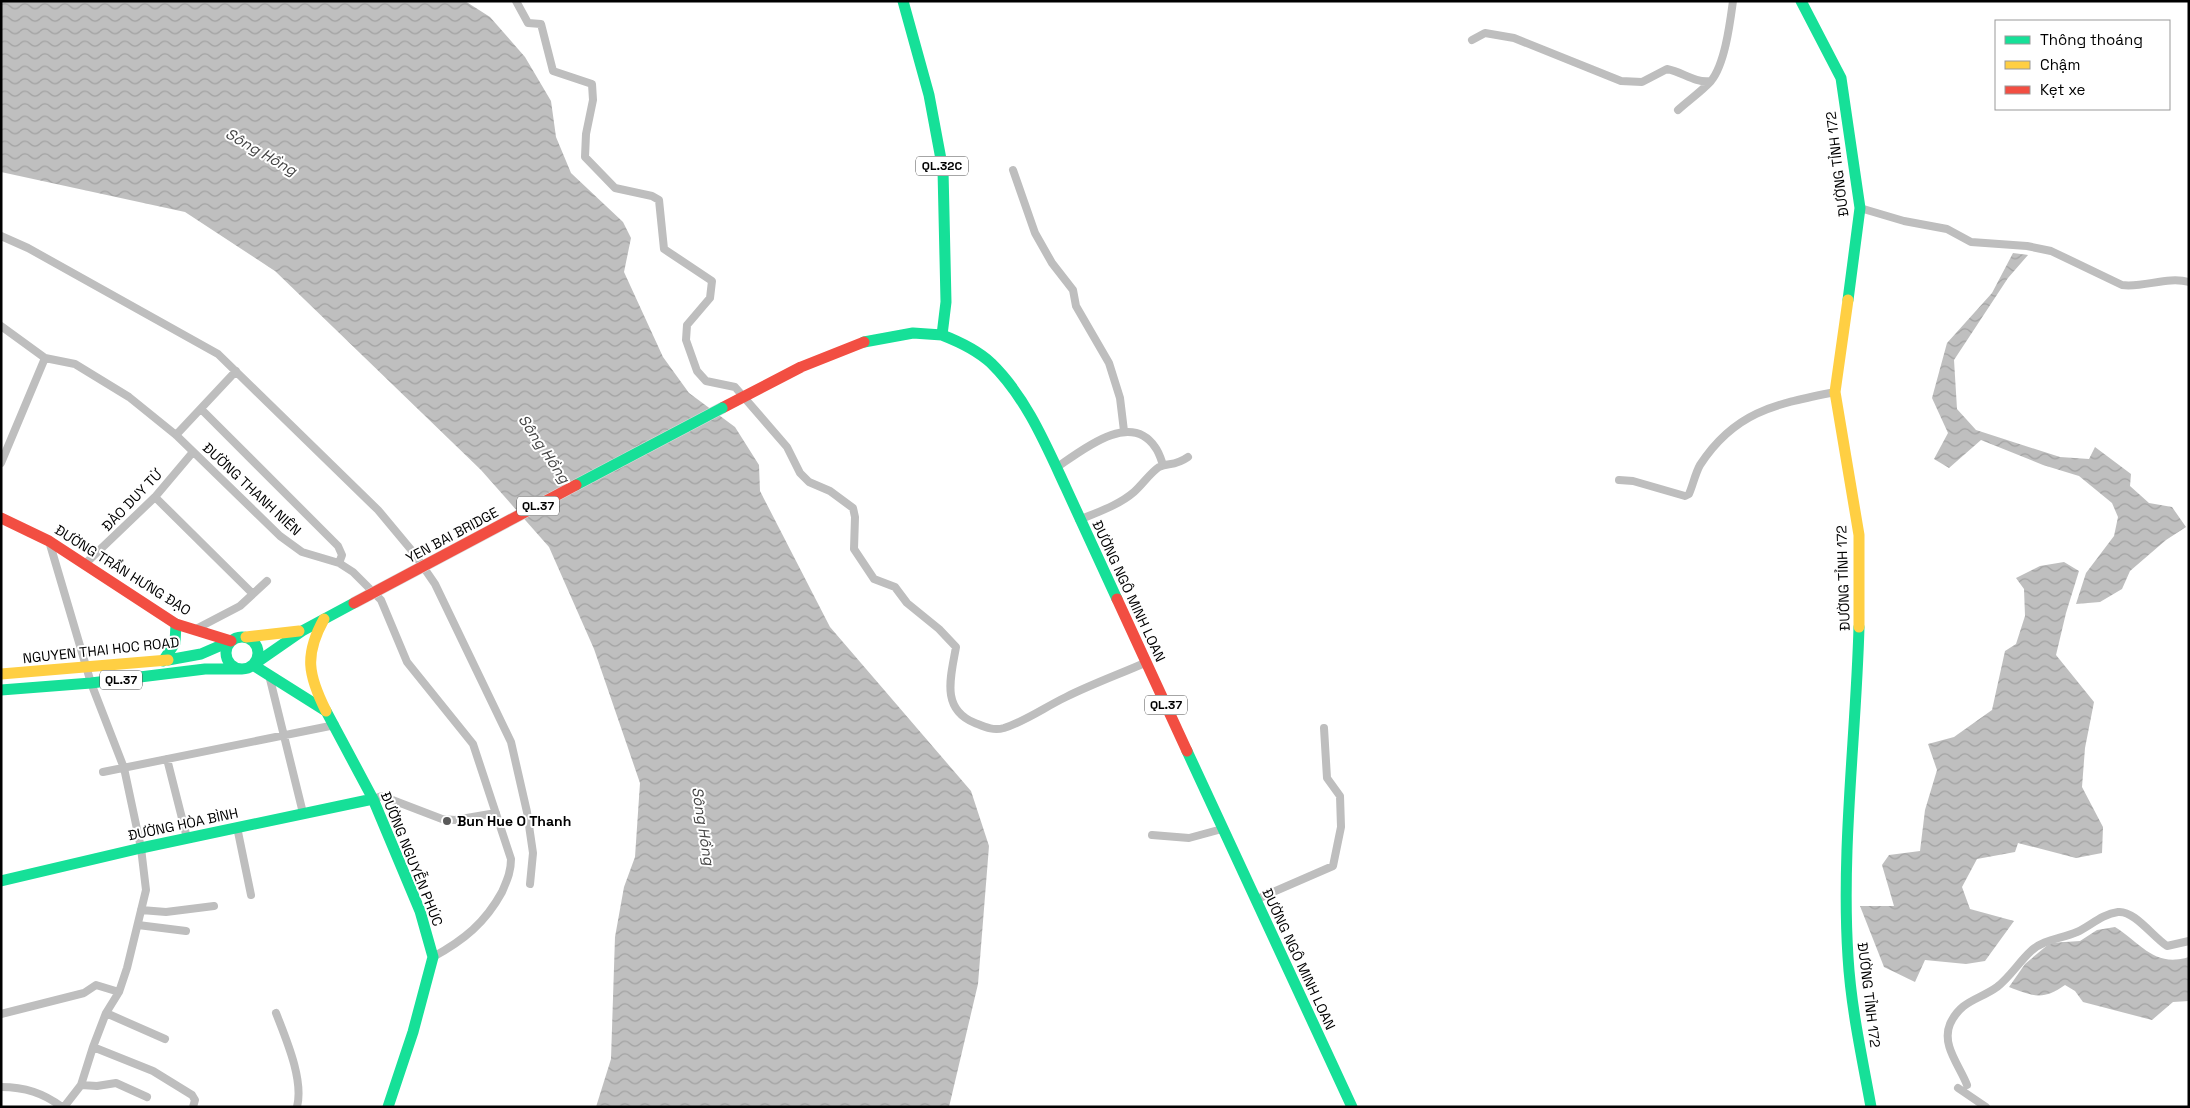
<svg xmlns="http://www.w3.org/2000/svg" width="2190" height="1108" font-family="'Space Grotesk',sans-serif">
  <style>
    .water { fill: url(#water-waves) }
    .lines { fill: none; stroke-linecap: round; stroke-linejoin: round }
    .street { stroke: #bebebe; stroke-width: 8 }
    .fast { stroke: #16e098; stroke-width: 11 }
    .slow { stroke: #ffcf43; stroke-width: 11 }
    .jam { stroke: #f24e42; stroke-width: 11 }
    .fast-bridge-casing { stroke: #dbdbdb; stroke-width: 12; stroke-linecap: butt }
    .jam-bridge-casing { stroke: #dbdbdb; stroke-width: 12; stroke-linecap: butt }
    .fast-bridge { stroke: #16e098; stroke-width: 11 }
    .jam-bridge { stroke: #f24e42; stroke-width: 11 }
    .poi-dot { fill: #595959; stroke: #fff; stroke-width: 2 }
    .labels { text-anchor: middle; stroke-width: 4; stroke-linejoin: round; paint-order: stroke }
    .shield { fill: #fff; stroke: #4c4c4c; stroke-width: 1 }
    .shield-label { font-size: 12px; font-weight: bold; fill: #000 }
    .street-label { font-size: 14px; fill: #000; stroke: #fff }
    .poi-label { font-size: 14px; font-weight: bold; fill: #000; stroke: #fff; text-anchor: start }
    .water-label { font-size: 15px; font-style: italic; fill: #444; stroke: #fff }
  </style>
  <defs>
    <pattern id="water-waves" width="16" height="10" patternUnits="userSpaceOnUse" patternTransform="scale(1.25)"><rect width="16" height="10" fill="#bfbfbf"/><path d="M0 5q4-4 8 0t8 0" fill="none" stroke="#a2a2a2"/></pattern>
  </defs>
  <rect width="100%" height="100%" fill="#fff"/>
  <path class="water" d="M1 1H465L490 17 525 57 551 101 556 137 571 173 623 222 631 238 624 272 663 357 689 393 735 427 759 465 760 491 830 627 971 791 989 846 978 984 949 1107H596L611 1059 615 937 624 887 635 857 640 783 594 649 549 547 481 470 275 271 185 212 1 172Z
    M2013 253 2028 255 2008 278 1954 360 1957 409 1976 430 2060 457 2089 459 2095 447 2131 474 2130 486 2149 503 2172 507 2186 527 2166 540 2130 571 2122 589 2100 602 2076 604 2086 573 2114 536 2118 517 2112 503 2079 476 2043 465 1981 440 1949 468 1934 459 1948 433 1932 398 1947 343 1992 293Z
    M2064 562 2079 571 2066 613 2056 655 2094 702 2085 748 2082 787 2103 827 2102 853 2076 858 2018 843 2015 852 1977 859 1962 887 1970 909 2014 921 1985 961 1966 964 1925 960 1915 982 1884 967 1860 906H1894L1882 865 1889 855 1920 851 1925 810 1937 770 1928 744 1954 737 1992 710 2005 651 2016 644 2025 616 2024 589 2016 578 2040 566Z
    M2115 927C2141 943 2154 968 2189 957V1001L2173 1002 2152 1020 2083 1002 2075 991 2065 985C2043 1001 2033 996 2009 987L2025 964 2050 943 2080 941 2097 930Z"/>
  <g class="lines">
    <path class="street" d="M516 1 528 23 541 24 553 71 592 84 593 100 586 134 585 157 615 188 652 196 659 200 664 249 712 281 710 298 687 325 686 340 697 371 706 381 735 387 787 447 800 473 809 482 830 491 853 508 855 517 854 549 874 579 895 587 907 603 939 629 956 647C951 676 940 709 975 723 985 727 993 731 1004 728 1026 721 1045 707 1066 697 1092 684 1120 674 1147 662
      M1472 40 1485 33 1514 38 1621 81 1642 82 1667 69C1683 72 1694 83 1710 81
      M1678 110C1689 100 1702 91 1711 81 1725 64 1730 23 1733 1
      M1013 170 1035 233 1052 263 1073 290 1076 306 1109 363 1120 398 1124 431
      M1860 208 1904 221 1947 229 1971 242 2027 246 2051 251 2122 285C2144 288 2167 276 2189 282
      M1 236 28 248 218 354 378 510 413 552 435 584 511 742 527 812 533 853 530 884
      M1 326 45 358 75 364 129 397 176 435 280 536 302 552 339 563 353 572 381 600 407 662 473 744 511 859C511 872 507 880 502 892 485 923 464 940 433 957
      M201 409 338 546 342 555 339 563
      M176 435 236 371
      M1 463 45 358
      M1056 468C1081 451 1130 410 1155 447 1159 452 1161 459 1163 465
      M1619 480 1633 481 1685 496 1689 494C1693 485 1695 474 1700 465 1735 411 1776 404 1835 392
      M155 497 253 594
      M1079 520C1098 512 1119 505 1134 492 1143 484 1150 473 1159 467 1168 462 1174 467 1188 457
      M49 541 91 683 124 768 141 848 146 890 127 968 119 992 106 1013 93 1047 81 1085 64 1107
      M86 563 155 497 193 452
      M194 630 240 606 267 581
      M269 675 303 813
      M167 759 187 838
      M103 772 335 725
      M373 799 382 796 442 819 455 820 496 813
      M237 827 251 895
      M1152 835 1189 838 1222 829
      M1255 900 1333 866 1341 827 1340 796 1327 778 1324 728
      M141 910 166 912 214 906
      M138 925 186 931
      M106 1013 165 1039
      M276 1013C286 1039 304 1080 297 1107
      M1 1014 84 993 96 985 119 992
      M93 1047 153 1071 192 1095 195 1100 193 1107
      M81 1085 97 1086 116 1083 147 1097
      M1967 1085C1960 1066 1941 1045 1950 1024 1961 1000 1979 1000 1997 987 2010 977 2019 962 2031 951 2044 939 2061 939 2077 932 2090 926 2102 914 2118 912 2134 910 2153 937 2167 946L2189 941
      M1 1087C25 1087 43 1093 62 1107
      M1958 1088 1986 1107"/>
    <path class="fast" d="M903 1 929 95 943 170 946 302 942 335C960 342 977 350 991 363 1026 397 1046 445 1066 488 1083 525 1100 562 1117 599
      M1801 1 1841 78 1860 208 1848 300
      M864 342 913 333 942 335
      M354 603 302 631 253 665 326 711 373 799 420 911 433 957 413 1032 388 1107
      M1859 627C1856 737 1841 848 1848 957 1851 1008 1862 1057 1871 1107
      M226 653a16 16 0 1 1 32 0a16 16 0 1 1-32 0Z
      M168 660 201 654 231 641
      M163 661 175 643 176 624
      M1 690 91 683 205 669H241
      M1187 751 1352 1107
      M1 881 141 848 373 799"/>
    <path class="slow" d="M1848 300 1835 392 1859 535V627
      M324 619C304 655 308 675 326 711
      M246 637 299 631
      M1 674 168 660"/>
    <path class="jam" d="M722 408 801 367 864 342
      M1 518 49 541 176 624 231 641
      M1117 599 1187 751"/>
    <g class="fast-bridge-casing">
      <path id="fast-bridge" d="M576 485 722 408"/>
    </g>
    <g class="jam-bridge-casing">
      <path id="jam-bridge" d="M354 603 576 485"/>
    </g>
    <use href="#fast-bridge" class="fast-bridge"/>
    <use href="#jam-bridge" class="jam-bridge"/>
  </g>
  <circle class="poi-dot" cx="447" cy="821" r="5"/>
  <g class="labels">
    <g class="shield">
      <rect x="916" y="156.5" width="52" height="19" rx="4"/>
      <rect x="517" y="496.5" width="42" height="19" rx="4"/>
      <rect x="100" y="670.5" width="42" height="19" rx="4"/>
      <rect x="1145" y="695.5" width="42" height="19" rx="4"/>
    </g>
    <g class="shield-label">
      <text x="942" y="170">QL.32C</text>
      <text x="538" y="510">QL.37</text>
      <text x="121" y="684">QL.37</text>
      <text x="1166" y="709">QL.37</text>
    </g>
    <g class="street-label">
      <text transform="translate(1837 164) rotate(-97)" y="5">ĐƯỜNG TỈNH 172</text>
      <text transform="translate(252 489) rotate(43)" y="5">ĐƯỜNG THANH NIÊN</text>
      <text transform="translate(132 500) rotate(-46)" y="5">ĐÀO DUY TỪ</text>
      <text transform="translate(452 535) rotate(-28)" y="5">YEN BAI BRIDGE</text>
      <text transform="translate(123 570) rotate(32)" y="5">ĐƯỜNG TRẦN HƯNG ĐẠO</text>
      <text transform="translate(1843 578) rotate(-92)" y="5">ĐƯỜNG TỈNH 172</text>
      <text transform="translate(1129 591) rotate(65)" y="5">ĐƯỜNG NGÔ MINH LOAN</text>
      <text transform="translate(101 650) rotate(-6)" y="5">NGUYEN THAI HOC ROAD</text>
      <text transform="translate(183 824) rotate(-12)" y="5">ĐƯỜNG HÒA BÌNH</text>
      <text transform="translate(412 859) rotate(68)" y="5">ĐƯỜNG NGUYỄN PHÚC</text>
      <text transform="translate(1299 959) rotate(65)" y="5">ĐƯỜNG NGÔ MINH LOAN</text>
      <text transform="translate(1869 995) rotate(83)" y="5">ĐƯỜNG TỈNH 172</text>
    </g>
    <g class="poi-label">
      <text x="457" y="826">Bun Hue O Thanh</text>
    </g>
    <g class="water-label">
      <text transform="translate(261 152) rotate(30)" y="5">Sông Hồng</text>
      <text transform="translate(544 449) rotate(56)" y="5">Sông Hồng</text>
      <text transform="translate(703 826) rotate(81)" y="5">Sông Hồng</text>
    </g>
  </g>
  <rect width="2190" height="1108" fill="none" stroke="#000000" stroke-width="5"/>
  <rect x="1995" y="20" width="175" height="90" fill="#ffffff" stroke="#999999"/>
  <rect x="2005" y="36" width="25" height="8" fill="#16e098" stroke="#999999"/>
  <text x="2040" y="45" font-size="15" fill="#000000">Thông thoáng</text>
  <rect x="2005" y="61" width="25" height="8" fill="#ffcf43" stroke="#999999"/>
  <text x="2040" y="70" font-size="15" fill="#000000">Chậm</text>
  <rect x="2005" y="86" width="25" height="8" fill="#f24e42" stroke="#999999"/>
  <text x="2040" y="95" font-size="15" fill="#000000">Kẹt xe</text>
</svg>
